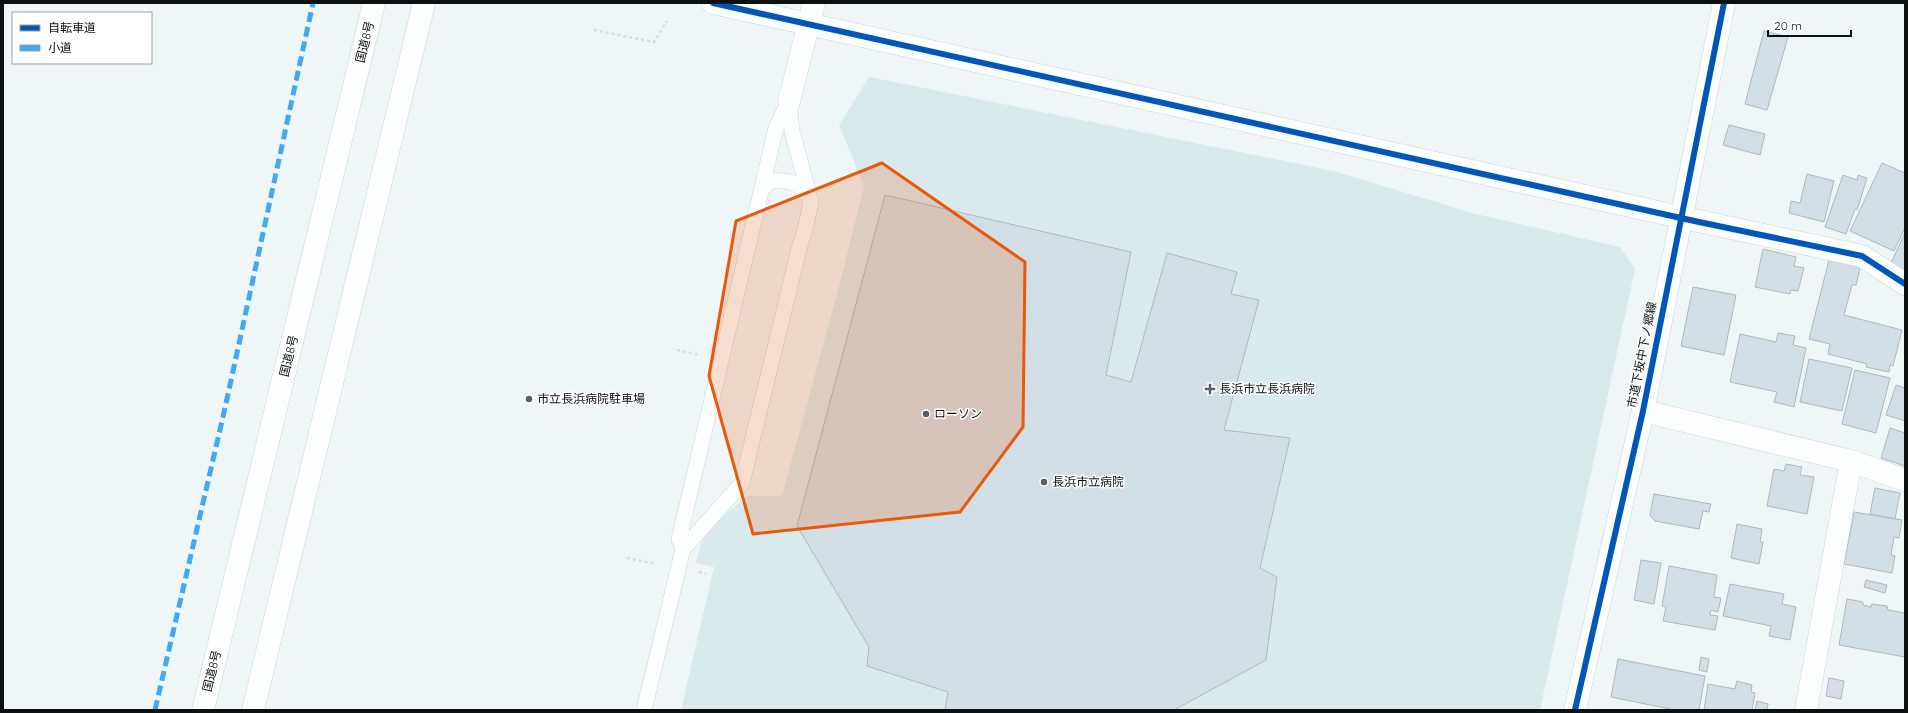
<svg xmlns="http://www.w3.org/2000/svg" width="1908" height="713" font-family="Quicksand,'Noto Sans JP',sans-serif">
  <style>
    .built { fill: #d9eaed }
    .building { fill: #d2dee6; stroke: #b2b7b9 }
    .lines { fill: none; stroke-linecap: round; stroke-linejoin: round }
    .service-casing { stroke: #cdd3d4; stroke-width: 16 }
    .minor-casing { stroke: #cdd3d4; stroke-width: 23 }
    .tertiary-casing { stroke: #cdd3d4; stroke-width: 23 }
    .trunk-casing { stroke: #cdd3d4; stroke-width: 23 }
    .path { stroke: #dadcdc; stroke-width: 2.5; stroke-dasharray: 3 3; stroke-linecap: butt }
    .service { stroke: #fcfefe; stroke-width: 15 }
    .minor { stroke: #fcfefe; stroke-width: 22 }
    .tertiary { stroke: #fcfefe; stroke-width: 22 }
    .trunk { stroke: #fcfefe; stroke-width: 22 }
    .quiet { stroke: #3fa9f5; stroke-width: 5; stroke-dasharray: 10 5; stroke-linecap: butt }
    .cycleway-casing { stroke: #fff; stroke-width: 8 }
    .cycleway { stroke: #0057b8; stroke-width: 6 }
    .marked { fill: #e8590c; fill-opacity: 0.2; stroke: #e8590c; stroke-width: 3; stroke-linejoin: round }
    .poi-dot { fill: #5a6062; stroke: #fff; stroke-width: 1.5 }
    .labels { text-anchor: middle; stroke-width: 3; stroke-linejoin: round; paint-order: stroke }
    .street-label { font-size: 12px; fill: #0b1011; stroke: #fff }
    .poi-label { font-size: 12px; fill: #0b1011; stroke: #fff; text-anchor: start }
  </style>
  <rect width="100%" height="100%" fill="#eef6f8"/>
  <path class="built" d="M869 77 1334 171 1472 213 1620 247 1635 269 1540 710H681L714 567 696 563 704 531 748 496H782L840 283 864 186 839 125Z"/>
  <path class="building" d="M1764 31 1788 37 1767 110 1745 104Z
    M1729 125 1765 134 1760 155 1723 145Z
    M1882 163 1905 173V228L1894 251 1850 231Z
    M1807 174 1834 181 1824 222 1789 213 1791 201 1800 203Z
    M1843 175 1857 180 1858 175 1867 178 1857 210 1855 209 1846 234 1825 227Z
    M885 195 1131 252 1106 375 1131 382 1167 253 1237 272 1231 294 1259 300 1224 430 1290 438 1260 568 1277 577 1266 660 1174 710H945L948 692 867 666 869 647 797 526Z
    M1905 233V270L1891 263Z
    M1763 249 1796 257 1794 266 1804 268 1798 291 1791 290 1790 294 1755 287Z
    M1830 256 1861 264 1856 285H1852L1844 315 1902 330 1893 366 1890 365 1889 372 1866 367 1867 364 1828 354 1830 344 1809 339Z
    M1693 287 1736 295 1724 355 1681 346Z
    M1778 333 1795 336 1793 345 1806 348 1794 407 1774 402 1777 392 1730 382 1740 334 1776 342Z
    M1809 359 1852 368 1842 411 1800 402Z
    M1855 370 1890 378 1876 433 1842 424Z
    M1896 385 1905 388V421L1886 415Z
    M1890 428 1905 433V466L1881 458Z
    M1786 464 1802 467 1800 475 1814 477 1807 514 1767 506 1774 469 1784 471Z
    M1875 488 1900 493 1895 519 1870 514Z
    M1654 494 1711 504 1709 512 1703 511 1699 529 1655 521 1650 515Z
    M1854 512 1902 520 1899 538 1894 537 1891 555 1895 556 1892 573 1844 564Z
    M1737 524 1762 529 1760 542H1763L1759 564 1731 558Z
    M1641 560 1661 563 1654 604 1634 600Z
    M1669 566 1717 575 1714 597 1721 598 1718 612 1711 610 1710 615 1718 616 1715 630 1663 621 1666 607 1662 606Z
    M1866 580 1887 585 1885 593 1864 587Z
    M1730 584 1784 594 1782 604 1796 607 1790 640 1769 636 1771 626 1723 616Z
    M1847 599 1863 602V605L1871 607 1872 604 1887 606 1888 610 1905 613V657L1839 645Z
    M1701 657 1709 659 1707 672 1699 670Z
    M1618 659 1705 676 1699 710H1675L1611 697Z
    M1829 678 1844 681 1841 699 1826 696Z
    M1737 681 1752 685 1751 692 1755 693 1752 710H1704L1708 684 1735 689Z
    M1757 701 1768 704 1767 710H1755Z"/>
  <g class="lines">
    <g class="service-casing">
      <path id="service" d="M761 190 771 181C788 180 801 182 809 198
        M683 549 679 539 776 128 789 101
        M644 710 683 549 742 483 799 249 805 230 811 202 792 131 789 101"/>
    </g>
    <g class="minor-casing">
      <path id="minor" d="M789 101 814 3
        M1680 217 1862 256 1905 284
        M1643 411 1851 461 1905 480
        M1806 710 1851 461"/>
    </g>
    <g class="tertiary-casing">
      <path id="tertiary" d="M713 3 1680 217
        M1575 710 1643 411 1724 3"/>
    </g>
    <g class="trunk-casing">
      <path id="trunk" d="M203 710 374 3
        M253 710 424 3"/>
    </g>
    <path class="path" d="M594 30 654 42 667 21
      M677 350 700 355
      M627 558 656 564
      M699 572 706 574"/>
    <use href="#service" class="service"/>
    <use href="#minor" class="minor"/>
    <use href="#tertiary" class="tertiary"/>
    <use href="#trunk" class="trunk"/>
    <path class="quiet" d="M155 710 225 408 313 3"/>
    <g class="cycleway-casing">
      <path id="cycleway" d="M713 3 1699 222 1862 256 1905 284
        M1575 710 1643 411 1724 3"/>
    </g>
    <use href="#cycleway" class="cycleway"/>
  </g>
  <path class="marked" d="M882 163 1025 262 1023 427 960 512 753 534 709 376 736 221Z"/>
  <g class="poi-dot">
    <path d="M1208 383h4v4h4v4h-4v4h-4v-4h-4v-4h4z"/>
    <circle cx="529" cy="399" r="4"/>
    <circle cx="926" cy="414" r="4"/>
    <circle cx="1044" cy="482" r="4"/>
  </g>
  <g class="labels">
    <g class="street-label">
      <text transform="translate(365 42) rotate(-76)" y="4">国道8号</text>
      <text transform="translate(1642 355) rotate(-79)" y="4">市道下坂中下ノ郷線</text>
      <text transform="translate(289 356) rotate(-76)" y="4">国道8号</text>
      <text transform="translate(212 671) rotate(-76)" y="4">国道8号</text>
    </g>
    <g class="poi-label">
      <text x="1219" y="393">長浜市立長浜病院</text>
      <text x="537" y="403">市立長浜病院駐車場</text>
      <text x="934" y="418">ローソン</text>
      <text x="1052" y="486">長浜市立病院</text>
    </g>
  </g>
  <rect width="1908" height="713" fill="none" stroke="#0b1011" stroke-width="8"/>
  <rect x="12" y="12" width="140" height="52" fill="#ffffff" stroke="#9d9fa0"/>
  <rect x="20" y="25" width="20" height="6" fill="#0057b8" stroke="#9d9fa0"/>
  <text x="48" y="32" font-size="12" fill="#0b1011">自転車道</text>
  <rect x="20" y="45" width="20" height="6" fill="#3fa9f5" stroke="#9d9fa0"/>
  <text x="48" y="52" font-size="12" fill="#0b1011">小道</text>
  <path d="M1768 30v6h83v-6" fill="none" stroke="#0b1011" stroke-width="2"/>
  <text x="1774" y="30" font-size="12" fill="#0b1011" stroke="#ffffff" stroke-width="3" paint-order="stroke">20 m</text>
</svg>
